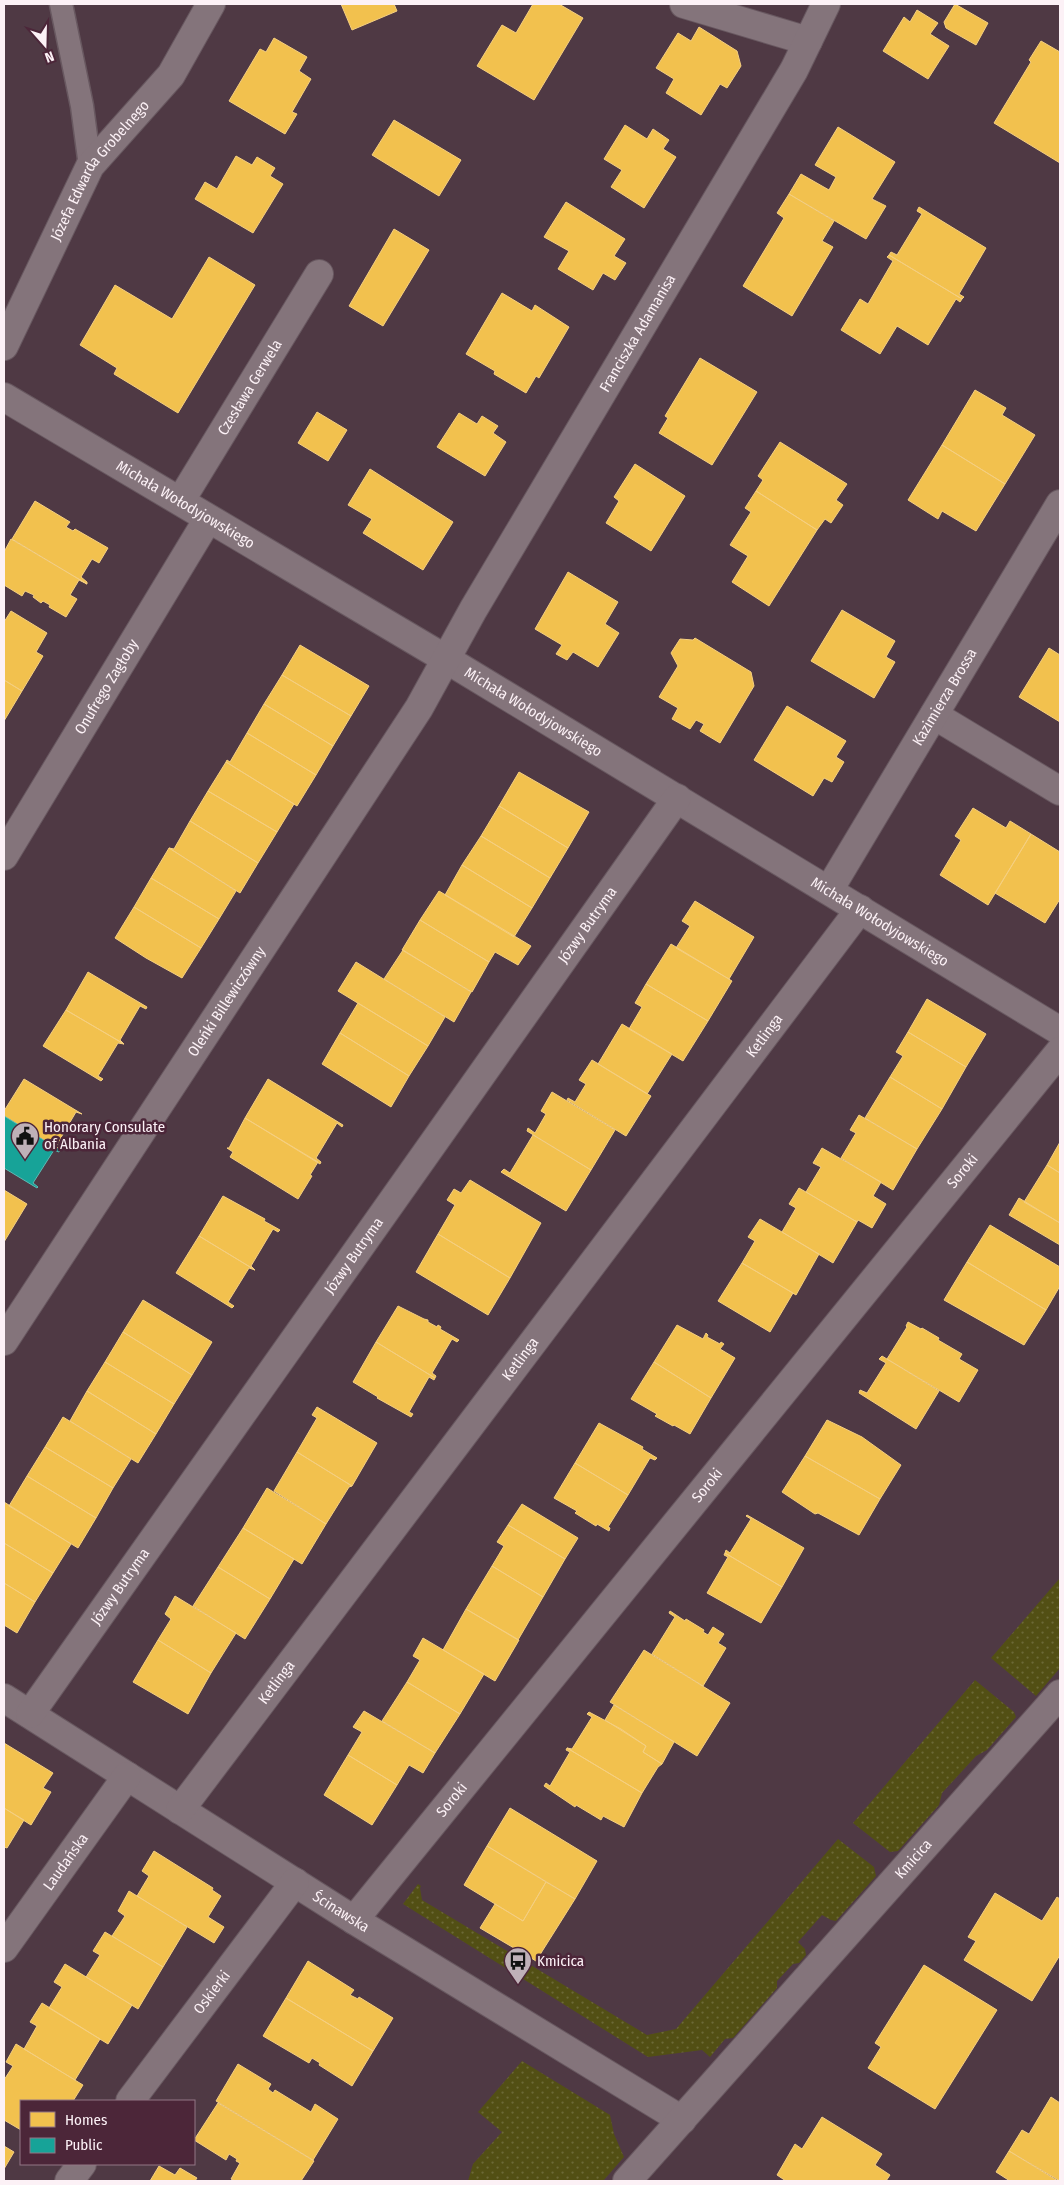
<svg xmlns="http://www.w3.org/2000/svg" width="1064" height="2185" font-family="'Fira Sans Condensed',sans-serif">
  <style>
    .grass { fill: url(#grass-dots) }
    .homes { fill: #f2c14e; stroke: #f5cf80 }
    .public { fill: #17a398; stroke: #5cbab4 }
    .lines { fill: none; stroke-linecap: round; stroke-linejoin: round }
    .lane-casing { stroke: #685860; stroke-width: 25 }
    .street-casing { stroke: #685860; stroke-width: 30 }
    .lane { stroke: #84747b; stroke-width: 22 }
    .street { stroke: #84747b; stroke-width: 28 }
    .labels { text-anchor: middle; stroke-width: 5; stroke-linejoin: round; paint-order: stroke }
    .street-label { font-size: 15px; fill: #fcf1f6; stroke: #4c2639 }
    .poi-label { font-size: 15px; fill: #fcf1f6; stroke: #4c2639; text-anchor: start }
  </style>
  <defs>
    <pattern id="grass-dots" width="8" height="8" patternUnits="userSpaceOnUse" patternTransform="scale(1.25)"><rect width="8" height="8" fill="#524f14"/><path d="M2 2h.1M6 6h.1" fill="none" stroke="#6c6937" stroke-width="1.8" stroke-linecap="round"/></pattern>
  </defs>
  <rect width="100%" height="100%" fill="#4f3944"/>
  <path class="grass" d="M1060 1578V1668L1036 1696 991 1658Z
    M975 1680 1014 1712 1016 1717 987 1750 976 1756 942 1793 939 1805 898 1851 890 1852 853 1823Z
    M838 1839 874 1867 876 1876 836 1921 831 1920 822 1915 798 1942 805 1949 806 1955 799 1963 793 1964 777 1981V1988L733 2038 725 2039 710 2057 702 2050 648 2057 403 1904 418 1884 421 1886 420 1888 422 1900 647 2035 676 2029Z
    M522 2061 610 2115 614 2134 624 2157 603 2181H468L473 2164 502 2132 478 2112Z"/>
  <path class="homes" d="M341 4H394L397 11 352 30Z
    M533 4H559L583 18 534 100 477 66 502 25 516 33Z
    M955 4 988 23 976 45 946 28 944 22Z
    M917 10 938 23 930 34 949 46 928 79 883 51 904 17 910 22Z
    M699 27 737 51 741 66 727 88 720 84 701 115 666 93 674 79 656 68 678 33 691 41Z
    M274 38 307 57 299 71 311 79 292 112 297 114 285 134 229 101 260 49 266 52Z
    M1041 41 1060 52V163L994 123 1031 62 1029 60Z
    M394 120 461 160 439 196 372 155Z
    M625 125 647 139 653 129 669 140 663 149 676 157 644 208 611 187 622 170 604 159Z
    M838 127 895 162 872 199 886 206 866 239 789 194 801 174 829 190 836 177 815 165Z
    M236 156 252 165 257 157 275 168 270 176 283 184 253 233 195 199 205 182 217 189Z
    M789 194 834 221 822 241 833 247 792 316 743 286 784 218 777 213Z
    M566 202 625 239 614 256 626 263 615 280 603 273 593 290 558 269 569 251 544 237Z
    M919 207 986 248 959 294 964 297 962 299 889 255 891 252 897 255 922 214 917 211Z
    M394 229 429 250 383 326 349 306Z
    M889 255 962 299 960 302 956 299 928 345 897 326 880 354 841 330 860 299 868 304 893 261 887 257Z
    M209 257 255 285 178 413 114 374 117 368 80 345 115 285 172 319Z
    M502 293 532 311 535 305 569 327 539 378 536 376 526 393 494 374 495 371 466 354Z
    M700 358 757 392 712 465 659 433 668 418 665 416Z
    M975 390 1006 408 1002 415 1035 435 1005 484 942 445Z
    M317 412 347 430 328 461 298 443Z
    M459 413 477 424 482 416 498 426 493 433 506 442 485 476 437 447Z
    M780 442 847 484 836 500 843 505 831 523 825 519 817 530 756 491 763 480 758 476Z
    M942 445 1005 484 976 531 942 511 938 519 908 500Z
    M635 464 685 496 651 551 606 523 619 501 614 497Z
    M370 469 453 522 423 570 363 533 372 519 348 505Z
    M756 491 817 530 769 606 732 582 748 556 730 545 751 512 745 508Z
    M35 501 70 522 66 527 73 531 75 529 108 548 99 563 92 559 81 577 87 582V584L12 539Z
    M11 539 87 584 79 580 70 595 77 599 66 617 49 607 50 605 43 601 41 603 33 597 34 595 25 591 22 596 4 585V552Z
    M568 572 618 602 605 624 619 633 598 667 573 652 567 660 556 654 562 645 535 629Z
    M842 610 895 641 886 657 895 662 874 698 811 661Z
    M11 611 47 633 36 652 43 656 22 691 4 680V622Z
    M695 638 751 672 754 686 720 743 700 731 704 724 696 720 690 729 672 719 678 708 659 697 678 666 671 653 680 639 693 640Z
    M300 645 369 686 351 716 282 675Z
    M1049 648 1060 655V722L1019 697Z
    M282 675 351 716 333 746 264 704Z
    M4 680 22 691 4 721Z
    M264 704 333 746 316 775 247 733Z
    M787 706 846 741 836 757 844 762 832 782 824 778 813 796 754 760Z
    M247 733 316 775 297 806 226 762 227 760 230 762Z
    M226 762 294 804 277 832 208 791Z
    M519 772 589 812 568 848 499 806Z
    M208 791 277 832 258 863 190 821Z
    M499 806 568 848 550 878 481 836Z
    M973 808 1006 828 1010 821 1031 834 988 905 940 875 961 840 955 836Z
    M190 821 258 863 240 893 169 848 174 849Z
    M1031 834 1060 852V899L1045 923 995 893Z
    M481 836 550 878 532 908 462 865Z
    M169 848 236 891 219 919 151 878Z
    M462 865 532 908 514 937 445 895Z
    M151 878 219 919 201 948 134 907Z
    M439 891 531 946 518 965 495 952 489 962 420 920Z
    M695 901 754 937 729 979 676 948 690 926 682 921Z
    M134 907 201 948 182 978 146 958 115 938Z
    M420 920 489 962 472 992 402 950Z
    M671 944 732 981 708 1021 646 984Z
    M403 950 471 992 454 1022 384 979Z
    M356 962 445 1017 428 1046 338 991Z
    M88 972 147 1007 146 1009 140 1006 120 1040 124 1044 66 1010Z
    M646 984 708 1021 683 1061 629 1029 642 1007 635 1003Z
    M927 999 986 1034 966 1067 908 1032Z
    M358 1003 428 1046 409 1076 340 1033Z
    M66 1010 124 1044 118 1043 98 1076 103 1079 101 1081 43 1046Z
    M622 1024 672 1054 647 1094 598 1064Z
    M908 1032 966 1067 942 1109 890 1077 903 1056 896 1052Z
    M340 1033 409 1076 391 1107 322 1064Z
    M592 1060 651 1096 626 1136 567 1100 568 1098 575 1102 586 1084 579 1080Z
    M890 1077 942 1109 917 1149 865 1118Z
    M24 1079 82 1114 76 1112 56 1146 60 1150 4 1116V1111Z
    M268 1079 343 1125 342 1127 337 1123 316 1158 321 1162 320 1164 245 1118Z
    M552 1092 615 1130 591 1170 527 1131 528 1128 535 1133 546 1114 541 1111Z
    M859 1115 917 1149 893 1190 841 1158 856 1133 850 1130Z
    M245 1118 318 1162 310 1175 312 1176 298 1199 230 1157 233 1152 227 1148H229Z
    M533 1135 591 1170 566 1211 501 1172 504 1169 510 1173Z
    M1060 1142V1173L1047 1165Z
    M822 1148 881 1182 873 1196 886 1204 872 1228 858 1220 857 1222 806 1192 821 1167 813 1163Z
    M1047 1165 1060 1173V1223L1024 1202Z
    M470 1180 541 1223 510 1278 438 1234 455 1205 447 1200 454 1189 461 1193Z
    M799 1188 857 1222 833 1263 782 1232 796 1208 789 1204Z
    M4 1190 27 1204 4 1242Z
    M223 1196 265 1219 264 1221 280 1230 278 1232 273 1229 251 1266 255 1270 199 1236Z
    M1019 1198 1060 1223V1245L1009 1215Z
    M760 1219 819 1254 796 1295 742 1263 755 1241 748 1237Z
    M990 1225 1060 1267V1286L1046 1310 967 1262Z
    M438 1234 510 1278 488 1315 416 1272Z
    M199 1236 255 1270 249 1268 228 1302 234 1306 232 1308 176 1273Z
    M967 1262 1046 1310 1024 1345 944 1300Z
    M742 1263 793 1293 770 1332 718 1301Z
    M143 1300 212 1342 192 1375 123 1332Z
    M398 1306 424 1319 428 1320V1322L437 1327 438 1325 441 1327 440 1329 459 1340 457 1342 452 1339 432 1373 436 1376 435 1378 376 1342Z
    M908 1322 921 1329 922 1328 939 1338 938 1340 962 1354 959 1359 978 1370 959 1402 887 1359 907 1327 906 1326Z
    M677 1325 703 1339 706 1333 708 1335 707 1337 720 1344 721 1342 724 1344 720 1349 735 1358 711 1398 654 1362Z
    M123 1332 192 1375 174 1404 105 1362Z
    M376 1342 435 1378 434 1380 429 1377 409 1412 413 1414 411 1417 377 1398 378 1397 353 1382Z
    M882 1356 939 1391 916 1429 859 1393 860 1390 867 1393 886 1363 879 1359Z
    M105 1362 174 1404 156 1434 87 1391Z
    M654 1362 711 1398 690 1434 674 1425 673 1426 655 1416 657 1414 631 1399Z
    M87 1391 156 1434 138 1463 70 1421Z
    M317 1407 377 1443 352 1486 297 1452 317 1418 312 1415Z
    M63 1417 131 1459 113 1488 45 1447Z
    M827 1420 862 1437 901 1465 880 1499 805 1456Z
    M599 1423 643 1447 642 1449 657 1458 655 1460 650 1458 628 1495 575 1463Z
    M45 1447 113 1488 96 1518 27 1476Z
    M297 1452 352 1486 349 1487 326 1524 274 1491Z
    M805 1456 880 1499 859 1535 818 1513 815 1514 782 1492Z
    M575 1463 628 1495 608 1527 610 1528 609 1531 597 1524 596 1526 575 1513 577 1511 554 1498Z
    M27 1476 96 1518 78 1548 9 1506Z
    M267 1488 326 1524 302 1564 243 1528Z
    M4 1502 71 1544 53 1573 4 1543Z
    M522 1504 578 1538 565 1559 508 1525Z
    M747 1515 804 1548 782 1587 725 1553 726 1550 730 1553 751 1519 746 1516Z
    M508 1525 565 1559 543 1597 492 1566 504 1546 497 1542Z
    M243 1528 294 1559 270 1599 218 1567Z
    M4 1543 53 1573 35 1602 4 1583Z
    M725 1553 782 1587 761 1623 707 1593 728 1557 724 1555Z
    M492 1566 543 1597 518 1640 466 1609Z
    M218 1567 270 1599 245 1639 193 1606Z
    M4 1583 35 1602 17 1633 4 1625Z
    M175 1596 236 1633 211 1673 158 1640 171 1619 165 1614Z
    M466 1609 519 1640 495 1681 443 1650Z
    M670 1611 685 1621 686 1619 704 1630 703 1632 708 1635 713 1627 724 1634 718 1643 726 1648 703 1686 652 1654 675 1617 669 1613Z
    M423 1638 484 1674 460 1714 407 1682 420 1660 413 1656Z
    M158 1640 211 1673 188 1714 133 1682Z
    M644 1650 730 1703 697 1756 610 1702Z
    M407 1682 460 1714 435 1753 382 1721Z
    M614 1705 674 1742 662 1764 643 1752 646 1746 605 1720Z
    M364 1711 435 1753 423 1773 409 1765 397 1785 348 1755 362 1732 353 1727Z
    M589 1712 621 1729 646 1746 643 1752 662 1764 658 1767 642 1793 567 1748 572 1749 592 1717 587 1714Z
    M4 1743 53 1773 43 1788 51 1792 31 1825 4 1808Z
    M567 1748 642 1793 624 1827 603 1816 601 1820 576 1805 575 1807 544 1786 546 1783 550 1786 570 1752 566 1750Z
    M348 1755 397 1785 372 1825 324 1795Z
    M4 1808 24 1820 7 1848 4 1847Z
    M510 1808 597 1861 575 1899 487 1846Z
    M487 1846 546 1882 523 1921 464 1885Z
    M154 1851 213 1888 212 1890 221 1896 208 1917 224 1927 214 1943 137 1896 149 1876 142 1871Z
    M546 1882 575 1899 536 1961 480 1928 495 1904 523 1921Z
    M129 1891 187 1927 163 1967 112 1936 125 1916 118 1911Z
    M995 1893 1042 1921 1057 1897 1060 1899V1955L1032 2001 964 1960 976 1941 968 1937Z
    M105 1932 163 1967 138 2009 86 1977 100 1955 93 1951Z
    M308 1961 354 1990 350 1995 358 1999 359 1997 393 2018 373 2051 286 1998Z
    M65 1964 132 2005 108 2044 49 2008 62 1987 54 1982Z
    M924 1965 997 2010 935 2109 868 2068 881 2047 875 2043Z
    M286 1998 373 2051 352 2086 319 2065 320 2063 312 2058 309 2063 263 2036Z
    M42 2003 100 2039 75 2080 24 2049 37 2026 30 2022Z
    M16 2044 83 2085 73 2101H21V2130L4 2120V2080L13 2066 6 2062Z
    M238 2064 271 2084 268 2089 273 2093 275 2090 311 2112 315 2104 338 2119 313 2160 216 2101Z
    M1051 2097 1060 2103V2181L1009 2151 1022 2130 1029 2134Z
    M218 2103 314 2161 301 2181H235L231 2179 240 2163 236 2161 237 2159 229 2154 226 2160 194 2140Z
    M822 2117 882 2154 875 2165 890 2175 886 2181H786L777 2175 795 2144 802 2149Z
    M4 2146 14 2152 4 2169Z
    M1009 2151 1058 2181H1010L996 2172Z
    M159 2166 175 2175 180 2168 197 2178 195 2181H150Z"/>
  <path class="public" d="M4 1116 60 1150 59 1152 54 1150 33 1183 38 1187 37 1188 4 1168Z"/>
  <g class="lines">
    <g class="lane-casing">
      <path id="lane" d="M61 4 82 106 90 166"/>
    </g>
    <g class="street-casing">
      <g id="street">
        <path d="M684 4 808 41"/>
        <path id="s1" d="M4 346 90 166 171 75 211 4"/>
        <path id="s2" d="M4 397 446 659 1060 1031"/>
        <path id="s3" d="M181 500 319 274"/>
        <path d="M934 715 1060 791"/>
        <path id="s4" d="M4 856 208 519"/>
        <path id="s5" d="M829 890 1060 504"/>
        <path id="s6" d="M4 1341 419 708 473 610 794 70 826 4"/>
        <path id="s7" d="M4 1698 354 1920 682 2120"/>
        <path id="s8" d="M30 1714 677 798"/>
        <path id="s9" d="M180 1810 860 909"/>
        <path id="s10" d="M354 1920 1060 1051"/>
        <path id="s11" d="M4 1948 127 1776"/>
        <path id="s12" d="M130 2101 295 1882"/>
        <path d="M69 2181 82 2164"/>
        <path id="s13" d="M627 2181 1060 1694"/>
      </g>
    </g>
    <use href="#lane" class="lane"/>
    <use href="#street" class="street"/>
  </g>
  <defs>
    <g id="civic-pin" transform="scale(1.4375)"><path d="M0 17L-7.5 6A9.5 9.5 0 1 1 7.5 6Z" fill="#bfb1b8" stroke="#4c2639"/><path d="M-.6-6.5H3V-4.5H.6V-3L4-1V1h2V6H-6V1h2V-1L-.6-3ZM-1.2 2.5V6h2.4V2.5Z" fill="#111"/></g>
    <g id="bus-pin" transform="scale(1.4375)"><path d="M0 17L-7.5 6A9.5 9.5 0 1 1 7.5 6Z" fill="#bfb1b8" stroke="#4c2639"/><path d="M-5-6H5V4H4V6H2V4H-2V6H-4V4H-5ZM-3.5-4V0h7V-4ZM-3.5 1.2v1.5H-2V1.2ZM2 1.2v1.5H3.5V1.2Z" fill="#111"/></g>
  </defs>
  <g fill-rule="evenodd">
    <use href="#civic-pin" x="25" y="1136"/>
    <use href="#bus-pin" x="518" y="1961"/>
  </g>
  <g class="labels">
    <g class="street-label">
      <text dy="5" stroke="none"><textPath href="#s1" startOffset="201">Józefa Edwarda Grobelnego</textPath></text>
      <text dy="5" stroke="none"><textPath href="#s6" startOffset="1191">Franciszka Adamanisa</textPath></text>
      <text dy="5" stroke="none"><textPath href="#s3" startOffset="132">Czesława Gerwela</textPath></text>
      <text dy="5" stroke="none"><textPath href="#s2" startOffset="211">Michała Wołodyjowskiego</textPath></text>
      <text dy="5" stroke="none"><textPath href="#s4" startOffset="198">Onufrego Zagłoby</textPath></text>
      <text dy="5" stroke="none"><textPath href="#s5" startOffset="225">Kazimierza Brossa</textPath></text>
      <text dy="5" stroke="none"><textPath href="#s2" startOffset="616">Michała Wołodyjowskiego</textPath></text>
      <text dy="5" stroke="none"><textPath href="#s2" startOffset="1021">Michała Wołodyjowskiego</textPath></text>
      <text dy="5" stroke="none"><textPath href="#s8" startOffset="966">Józwy Butryma</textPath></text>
      <text dy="5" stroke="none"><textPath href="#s6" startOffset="406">Oleńki Billewiczówny</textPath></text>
      <text dy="5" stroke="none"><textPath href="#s9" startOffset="970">Ketlinga</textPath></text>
      <text dy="5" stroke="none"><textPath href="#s10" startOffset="965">Soroki</textPath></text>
      <text dy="5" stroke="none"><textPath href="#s8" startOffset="561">Józwy Butryma</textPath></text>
      <text dy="5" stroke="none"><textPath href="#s9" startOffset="565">Ketlinga</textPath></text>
      <text dy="5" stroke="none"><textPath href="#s10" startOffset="560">Soroki</textPath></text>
      <text dy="5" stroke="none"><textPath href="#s8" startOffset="156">Józwy Butryma</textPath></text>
      <text dy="5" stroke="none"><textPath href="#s9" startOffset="160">Ketlinga</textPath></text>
      <text dy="5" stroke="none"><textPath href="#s10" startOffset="155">Soroki</textPath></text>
      <text dy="5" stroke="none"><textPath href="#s13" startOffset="431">Kmicica</textPath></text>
      <text dy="5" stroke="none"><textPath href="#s11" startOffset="106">Laudańska</textPath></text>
      <text dy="5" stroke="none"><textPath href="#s7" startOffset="399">Ścinawska</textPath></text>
      <text dy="5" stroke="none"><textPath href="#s12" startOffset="136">Oskierki</textPath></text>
    </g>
    <g class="poi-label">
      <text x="44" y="1132">Honorary Consulate<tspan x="44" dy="17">of Albania</tspan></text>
      <text x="537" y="1966">Kmicica</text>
    </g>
  </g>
  <rect width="1064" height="2185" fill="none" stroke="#fcf1f6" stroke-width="10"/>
  <rect x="20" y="2100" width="175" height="65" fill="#4c2639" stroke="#927785"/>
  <rect x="30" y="2112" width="25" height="15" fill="#f2c14e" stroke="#927785"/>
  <text x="65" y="2125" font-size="15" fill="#fcf1f6">Homes</text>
  <rect x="30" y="2138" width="25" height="15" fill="#17a398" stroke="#927785"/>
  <text x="65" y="2150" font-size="15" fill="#fcf1f6">Public</text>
  <g transform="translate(45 45) rotate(160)" stroke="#4c2639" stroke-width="4" paint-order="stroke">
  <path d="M0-4L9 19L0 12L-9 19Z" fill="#fcf1f6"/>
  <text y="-8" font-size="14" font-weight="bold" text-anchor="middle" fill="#fcf1f6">N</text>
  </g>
</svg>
